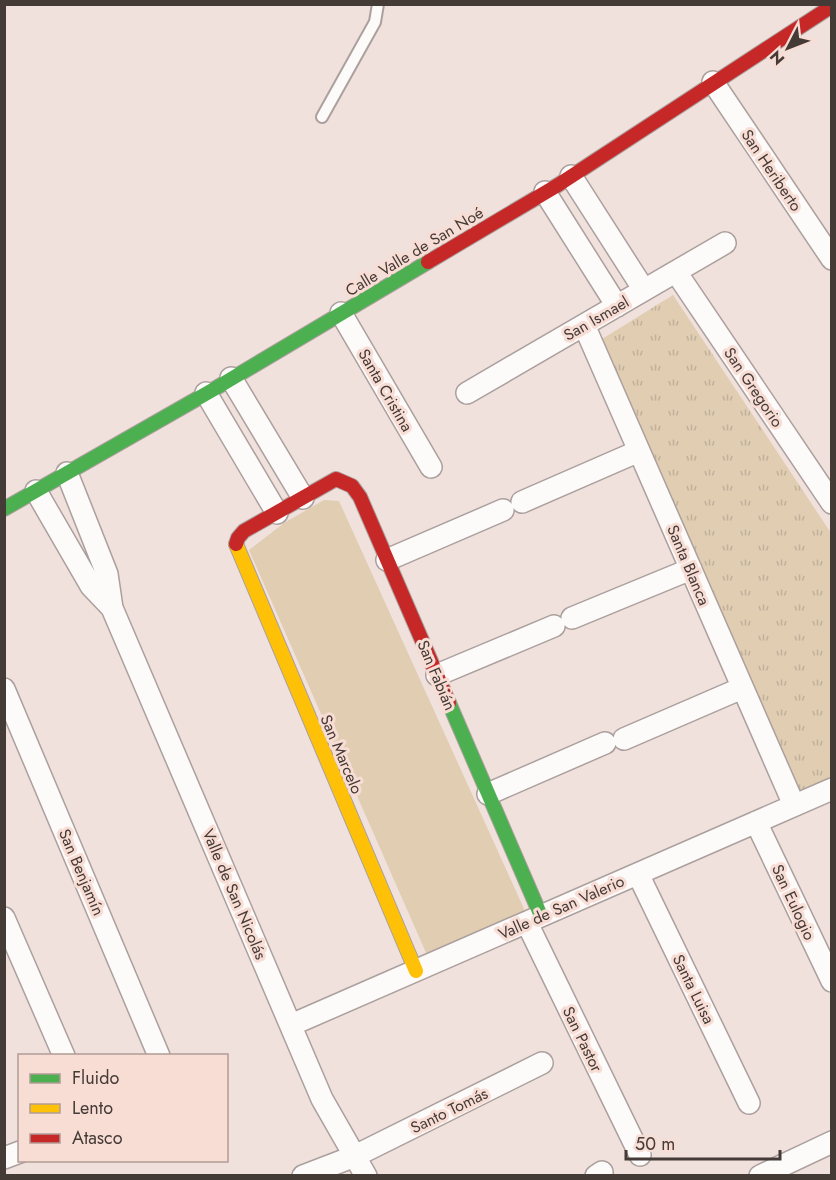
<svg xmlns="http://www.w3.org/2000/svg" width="836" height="1180" font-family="Jost,sans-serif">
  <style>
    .grass { fill: url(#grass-tufts) }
    .park { fill: #e0cdb2 }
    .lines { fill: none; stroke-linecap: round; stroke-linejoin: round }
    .lane-casing { stroke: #aba09d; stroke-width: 14 }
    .street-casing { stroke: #aba09d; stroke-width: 24 }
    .fast-casing { stroke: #aba09d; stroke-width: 16 }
    .slow-casing { stroke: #aba09d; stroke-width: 16 }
    .jam-casing { stroke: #aba09d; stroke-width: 16 }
    .lane { stroke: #fdfafa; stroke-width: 10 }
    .street { stroke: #fdfafa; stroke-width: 21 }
    .fast { stroke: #4caf50; stroke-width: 14 }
    .slow { stroke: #ffc107; stroke-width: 14 }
    .jam { stroke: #c62828; stroke-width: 14 }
    .labels { text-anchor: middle; stroke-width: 6; stroke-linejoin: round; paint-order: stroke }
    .street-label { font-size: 16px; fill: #443a36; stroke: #f8ddd5 }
  </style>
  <defs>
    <pattern id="grass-tufts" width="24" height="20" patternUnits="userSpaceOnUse" patternTransform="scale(1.5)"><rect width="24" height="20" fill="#e0cdb2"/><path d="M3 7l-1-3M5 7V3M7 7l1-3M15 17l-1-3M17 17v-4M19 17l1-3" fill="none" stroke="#c1b19a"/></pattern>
  </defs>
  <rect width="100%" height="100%" fill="#f0e1dd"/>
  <path class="grass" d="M673 295 831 533V778L800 793 602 339Z"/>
  <path class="park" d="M324 500 339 501 525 911 427 955 249 550 284 523Z"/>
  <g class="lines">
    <g class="lane-casing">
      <path id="lane" d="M322 117 375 22 378 4"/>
    </g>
    <g class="street-casing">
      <path id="street" d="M713 82 832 259
        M571 176 644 290
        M545 192 617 306
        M676 272 832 503
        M341 313 431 467
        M584 325 794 805
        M231 378 303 498
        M206 393 277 513
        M467 393 725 243
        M67 473 107 574 112 608 322 1099 366 1176
        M36 491 91 586 112 608
        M522 502 639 451
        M387 560 503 510
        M572 618 691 569
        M437 675 554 626
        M4 689 159 1056
        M624 739 742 688
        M488 794 605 743
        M756 822 832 981
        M638 874 749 1103
        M4 918 64 1056
        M527 923 640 1155
        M291 1025 832 789
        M4 1158 20 1152
        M303 1176 355 1156 542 1063
        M596 1176 602 1172
        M760 1176 832 1142"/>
    </g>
    <g class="fast-casing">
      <path id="fast" d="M4 509 216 388 428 262
        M449 703 541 916"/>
    </g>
    <g class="slow-casing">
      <path id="slow" d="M236 544 416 971"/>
    </g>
    <g class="jam-casing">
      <path id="jam" d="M428 262 558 185 832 6
        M236 544 238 538 244 531 336 479 352 486 360 497 449 703"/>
    </g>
    <use href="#lane" class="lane"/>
    <use href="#street" class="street"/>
    <use href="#fast" class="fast"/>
    <use href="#slow" class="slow"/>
    <use href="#jam" class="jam"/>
  </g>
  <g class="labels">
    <g class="street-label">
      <text transform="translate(772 170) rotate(56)" y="6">San Heriberto</text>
      <text transform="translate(414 251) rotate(-31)" y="6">Calle Valle de San Noé</text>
      <text transform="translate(596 318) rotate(-30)" y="6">San Ismael</text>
      <text transform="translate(754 387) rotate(56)" y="6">San Gregorio</text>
      <text transform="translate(386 390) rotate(60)" y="6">Santa Cristina</text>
      <text transform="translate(689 565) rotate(67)" y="6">Santa Blanca</text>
      <text transform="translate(437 675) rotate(67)" y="6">San Fabián</text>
      <text transform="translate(342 754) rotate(67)" y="6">San Marcelo</text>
      <text transform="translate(82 872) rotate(67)" y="6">San Benjamín</text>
      <text transform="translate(235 894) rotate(67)" y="6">Valle de San Nicolás</text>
      <text transform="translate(794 902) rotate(65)" y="6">San Eulogio</text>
      <text transform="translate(561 907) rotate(-24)" y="6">Valle de San Valerio</text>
      <text transform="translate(694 989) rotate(64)" y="6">Santa Luisa</text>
      <text transform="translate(583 1039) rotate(64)" y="6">San Pastor</text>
      <text transform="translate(449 1110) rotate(-26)" y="6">Santo Tomás</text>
    </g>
  </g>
  <rect width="836" height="1180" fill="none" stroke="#443a36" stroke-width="12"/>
  <rect x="18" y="1054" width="210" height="108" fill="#f8ddd5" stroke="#b09c95" stroke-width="1.5"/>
  <rect x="30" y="1074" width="30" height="9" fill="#4caf50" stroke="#b09c95" stroke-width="1.5"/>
  <text x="72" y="1084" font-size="18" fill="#443a36">Fluido</text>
  <rect x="30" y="1104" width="30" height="9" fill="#ffc107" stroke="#b09c95" stroke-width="1.5"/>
  <text x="72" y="1114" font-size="18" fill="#443a36">Lento</text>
  <rect x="30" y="1134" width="30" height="9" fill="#c62828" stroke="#b09c95" stroke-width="1.5"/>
  <text x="72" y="1144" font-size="18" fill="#443a36">Atasco</text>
  <g transform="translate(788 48) rotate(228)" stroke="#f8ddd5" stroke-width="4.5" paint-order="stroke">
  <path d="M0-4.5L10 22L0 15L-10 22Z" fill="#443a36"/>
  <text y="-9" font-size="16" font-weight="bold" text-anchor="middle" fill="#443a36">N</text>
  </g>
  <path d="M626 1150v9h154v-9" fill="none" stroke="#443a36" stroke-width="3"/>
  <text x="635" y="1150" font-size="18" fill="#443a36" stroke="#f8ddd5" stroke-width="4.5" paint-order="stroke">50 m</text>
</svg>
